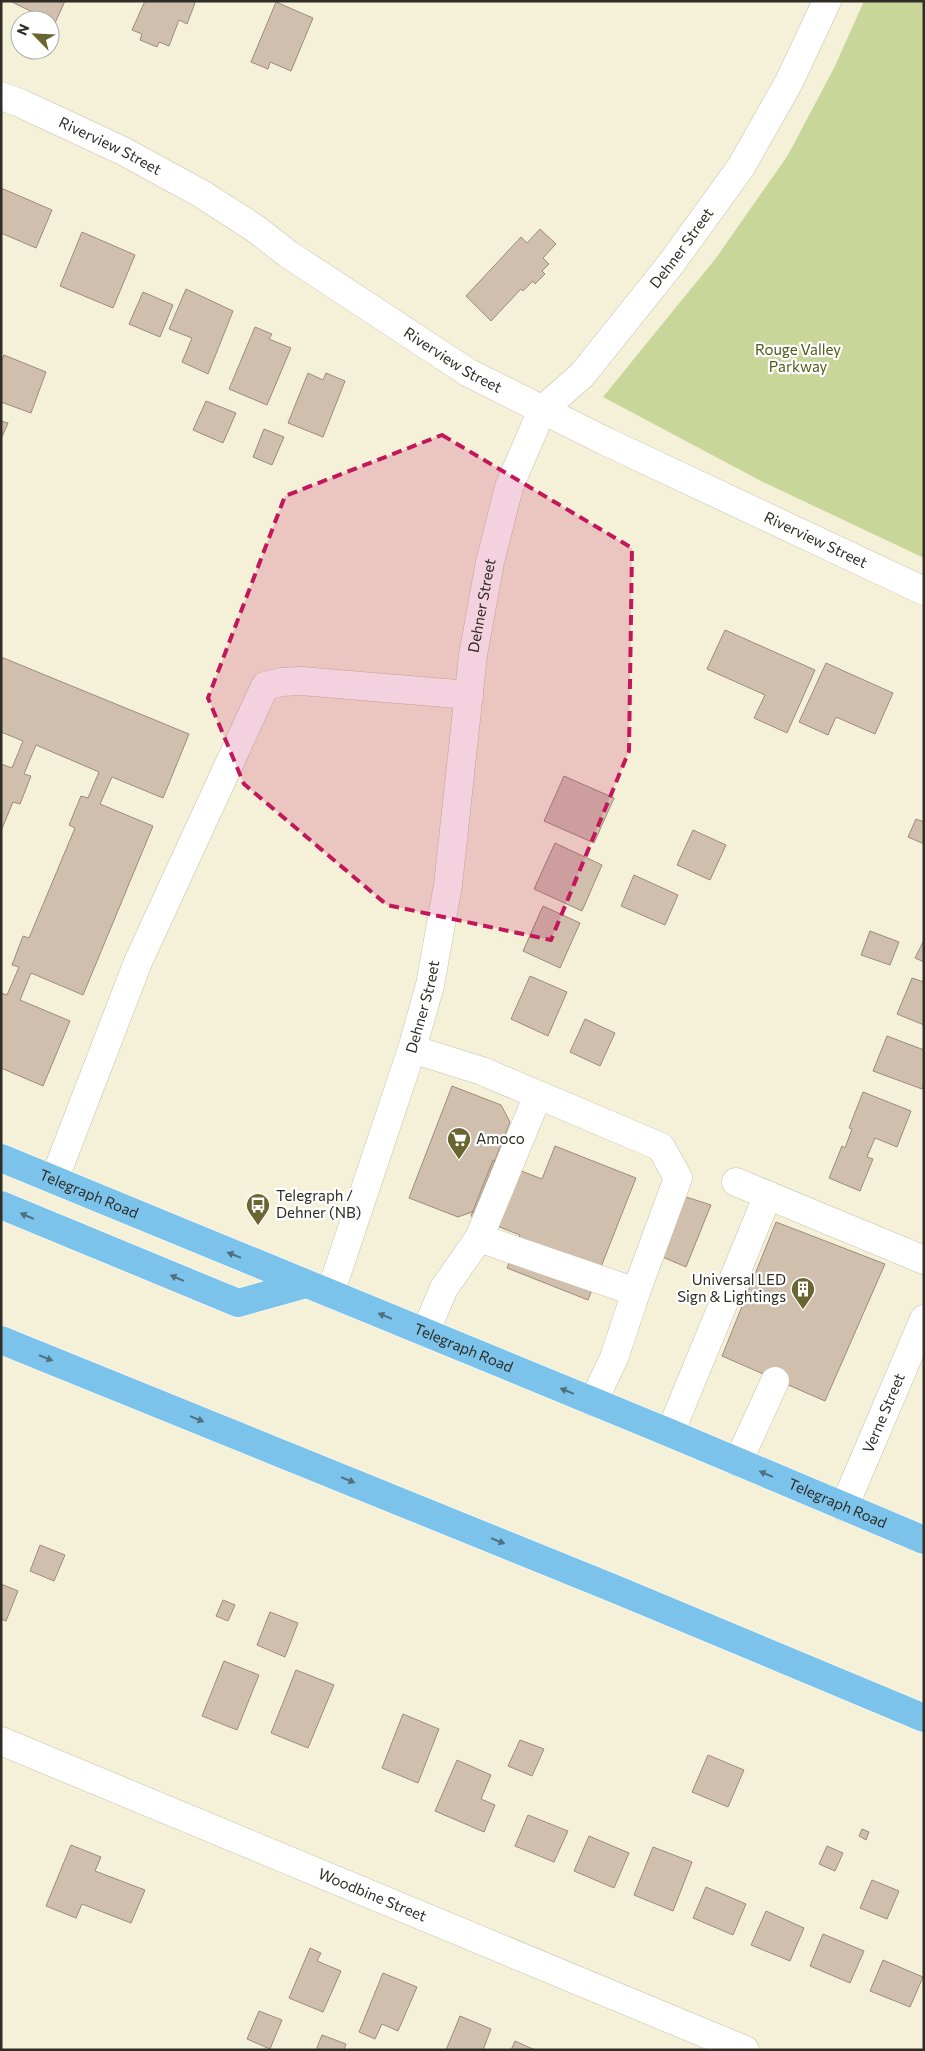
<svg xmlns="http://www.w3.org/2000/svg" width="925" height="2051" font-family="Commissioner,sans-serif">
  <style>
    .green { fill: #c8d699 }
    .building { fill: #d1bfae; stroke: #9d8b7c }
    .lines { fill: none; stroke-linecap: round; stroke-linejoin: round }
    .minor-casing { stroke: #c5c1ab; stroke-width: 29 }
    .major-casing { stroke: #fff; stroke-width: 29 }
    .minor { stroke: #fff; stroke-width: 28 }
    .major { stroke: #7bc3eb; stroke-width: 28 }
    .oneway { fill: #51707e }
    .marked { fill: #c2185b; fill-opacity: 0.2; stroke: #c2185b; stroke-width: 4; stroke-dasharray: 10 6; stroke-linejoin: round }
    .labels { text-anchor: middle; stroke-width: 4.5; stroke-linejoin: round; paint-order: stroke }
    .street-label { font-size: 15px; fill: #2f2d25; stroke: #fff }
    .park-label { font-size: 15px; fill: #4f5a18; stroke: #fff }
    .poi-label { font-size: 15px; fill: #2f2d25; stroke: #fff; text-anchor: start }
  </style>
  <rect width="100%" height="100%" fill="#f5f1d9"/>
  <path class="green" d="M864 1H924V558L761 481 603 397 716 258 788 155 835 66Z"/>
  <path class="building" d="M10 1H65L55 23Z
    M145 1H192L195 3 187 24 179 20 169 46 159 42 157 47 140 40 142 34 132 30Z
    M276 2 313 18 291 71 270 62 268 69 251 62Z
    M1 188 52 210 36 248 1 233Z
    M540 229 556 244 543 258 549 264 542 271 545 274 535 284 533 281 523 291 521 289 491 321 466 296 521 237 527 243Z
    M82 232 135 255 113 308 60 286Z
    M186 289 233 311 208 374 182 362 192 338 169 329Z
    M143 292 173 305 160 337 129 324Z
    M255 327 272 334 269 339 291 348 267 405 229 389Z
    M4 355 46 372 31 413 1 402V363Z
    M308 373 323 380 326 373 345 381 323 437 288 423Z
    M206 401 236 413 223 443 193 430Z
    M1 421 8 423 1 439Z
    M264 429 284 437 272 465 253 457Z
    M725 630 815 670 787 733 754 718 765 695 707 669Z
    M1 657 189 734 163 798 112 777 100 804 153 826 83 995 31 973 20 1000 70 1021 43 1086 1 1068V993L7 995 19 967 12 965 23 936 29 938 75 828 69 825 81 796 88 798 99 772 36 745 24 774 31 776 20 804 13 802 1 831V764L12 768 23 741 1 732Z
    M826 663 893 693 875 734 836 717 828 735 799 722Z
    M564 776 614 798 594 843 544 821Z
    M916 819 924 822V844L908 837Z
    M693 830 726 845 710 880 677 865Z
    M555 843 602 865 582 911 534 889Z
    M634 875 678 895 665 925 621 906Z
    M543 906 580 923 560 968 523 951Z
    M870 931 899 942 890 965 861 955Z
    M924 940V962L915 958Z
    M530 976 567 992 548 1036 511 1019Z
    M912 978 924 982V1025L897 1014Z
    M585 1019 615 1033 600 1066 570 1052Z
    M887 1036 924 1050V1084L922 1089 873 1071Z
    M452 1086 501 1105 510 1122 475 1211 458 1217 409 1198Z
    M863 1092 911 1111 897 1147 875 1138 867 1157 873 1159 860 1191 829 1178 842 1146 845 1148 852 1129 849 1128Z
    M555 1146 636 1178 588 1300 507 1268 520 1235 471 1216 493 1160 542 1179Z
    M683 1196 711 1205 686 1267 660 1256Z
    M776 1222 885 1264 825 1401 722 1356Z
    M40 1545 65 1555 54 1581 30 1571Z
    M1 1584 18 1591 6 1621 1 1619Z
    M223 1600 235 1605 228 1621 216 1616Z
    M270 1612 298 1623 285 1657 257 1645Z
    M224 1661 259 1675 237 1730 202 1716Z
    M296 1670 334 1685 308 1748 271 1733Z
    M403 1714 439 1729 418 1783 382 1768Z
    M520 1740 544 1749 532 1776 508 1766Z
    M708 1755 744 1770 728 1807 692 1792Z
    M457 1760 491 1775 481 1799 495 1805 484 1832 435 1811Z
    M528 1815 568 1831 554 1862 515 1846Z
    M862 1829 869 1832 866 1840 859 1836Z
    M589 1836 629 1853 614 1888 574 1871Z
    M71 1845 101 1857 95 1871 145 1890 131 1923 82 1904 76 1918 46 1906Z
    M827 1846 843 1853 835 1871 819 1864Z
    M653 1847 692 1862 673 1911 634 1895Z
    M872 1880 899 1891 887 1919 860 1908Z
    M706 1887 746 1904 733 1935 693 1918Z
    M766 1911 804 1928 790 1961 751 1945Z
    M823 1934 864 1951 850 1983 810 1966Z
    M310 1948 321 1953 317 1961 341 1971 323 2012 289 1998Z
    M883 1960 923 1977 910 2007 870 1991Z
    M383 1973 417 1987 398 2031 382 2024 375 2039 359 2032Z
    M259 2011 282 2020 270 2049 247 2039Z
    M460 2016 491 2029 483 2050H446Z
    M322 2035 346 2044 344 2050H316Z
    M515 2041 535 2050H511Z"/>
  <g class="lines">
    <g class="minor-casing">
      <g id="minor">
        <path id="s1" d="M1 96 20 103 123 151 200 193 256 229 288 254 469 373 605 441 924 591"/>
        <path d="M412 1049 482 1071 661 1147 678 1178 636 1292 614 1358 593 1402"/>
        <path d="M54 1180 138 962 265 686 282 682 301 681 469 695"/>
        <path d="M736 1182 924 1260"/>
        <path d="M479 1238 636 1292"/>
        <path id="s2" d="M330 1294 412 1049 430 985 448 885 473 655 490 562 509 487 542 410 582 375 670 265 741 167 789 82 827 1"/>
        <path d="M425 1333 444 1288 479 1238 538 1095"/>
        <path d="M670 1433 768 1195"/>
        <path d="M738 1462 775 1381"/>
        <path id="s3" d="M844 1507 924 1319"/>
        <path id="s4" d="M1 1741 745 2050"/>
      </g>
    </g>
    <g class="major-casing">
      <g id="major">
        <path id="s5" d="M1 1158 670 1433 924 1540"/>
        <path d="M1 1205 238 1303 306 1284"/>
        <path d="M1 1340 615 1589 924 1718"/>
      </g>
    </g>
    <use href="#minor" class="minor"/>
    <use href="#major" class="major"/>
  </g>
  <defs><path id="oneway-solid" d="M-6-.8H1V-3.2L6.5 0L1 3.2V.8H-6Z" transform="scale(1.25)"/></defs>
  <g class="oneway">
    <use href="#oneway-solid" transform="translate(27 1216) rotate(-157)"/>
    <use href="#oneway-solid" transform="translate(234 1255) rotate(-158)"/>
    <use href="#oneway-solid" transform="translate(177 1278) rotate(-157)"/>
    <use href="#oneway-solid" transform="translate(385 1316) rotate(-158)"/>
    <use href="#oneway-solid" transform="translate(46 1358) rotate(22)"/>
    <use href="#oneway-solid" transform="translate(567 1391) rotate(-158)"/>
    <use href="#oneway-solid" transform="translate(197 1419) rotate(22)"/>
    <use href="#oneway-solid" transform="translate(766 1474) rotate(-157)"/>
    <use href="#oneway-solid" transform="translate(348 1480) rotate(22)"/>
    <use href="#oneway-solid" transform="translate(498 1541) rotate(22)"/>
  </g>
  <path class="marked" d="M442 435 632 548 629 751 551 940 387 905 244 784 208 698 285 496Z"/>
  <defs>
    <g id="supermarket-pin" transform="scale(1.25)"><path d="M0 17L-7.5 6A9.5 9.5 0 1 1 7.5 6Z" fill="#6a6531" stroke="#fff"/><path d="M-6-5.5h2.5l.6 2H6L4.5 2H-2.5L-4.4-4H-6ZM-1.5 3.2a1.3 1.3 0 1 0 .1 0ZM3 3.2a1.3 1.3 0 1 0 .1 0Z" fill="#fff"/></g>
    <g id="bus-pin" transform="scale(1.25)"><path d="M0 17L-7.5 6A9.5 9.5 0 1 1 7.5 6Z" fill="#6a6531" stroke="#fff"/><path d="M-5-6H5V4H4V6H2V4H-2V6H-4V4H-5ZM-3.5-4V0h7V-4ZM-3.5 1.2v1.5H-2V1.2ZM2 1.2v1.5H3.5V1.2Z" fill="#fff"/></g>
    <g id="building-pin" transform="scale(1.25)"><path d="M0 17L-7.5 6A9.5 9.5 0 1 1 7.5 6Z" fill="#6a6531" stroke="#fff"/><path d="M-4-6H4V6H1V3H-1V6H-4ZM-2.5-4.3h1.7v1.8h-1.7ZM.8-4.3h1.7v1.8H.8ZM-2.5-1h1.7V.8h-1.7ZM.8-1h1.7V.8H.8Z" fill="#fff"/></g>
  </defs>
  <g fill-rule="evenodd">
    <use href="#supermarket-pin" x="459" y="1139"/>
    <use href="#bus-pin" x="258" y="1205"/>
    <use href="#building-pin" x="803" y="1289"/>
  </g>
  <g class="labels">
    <g class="street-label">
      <text dy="5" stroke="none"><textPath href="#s1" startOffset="120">Riverview Street</textPath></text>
      <text dy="5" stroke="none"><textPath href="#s2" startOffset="1128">Dehner Street</textPath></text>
      <text dy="5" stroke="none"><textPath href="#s1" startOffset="525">Riverview Street</textPath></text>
      <text dy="5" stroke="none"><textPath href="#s1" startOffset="930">Riverview Street</textPath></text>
      <text dy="5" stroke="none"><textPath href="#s2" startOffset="708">Dehner Street</textPath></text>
      <text dy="5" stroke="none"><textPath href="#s2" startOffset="302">Dehner Street</textPath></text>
      <text dy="5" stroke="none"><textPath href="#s5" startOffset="95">Telegraph Road</textPath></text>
      <text dy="5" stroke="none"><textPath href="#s5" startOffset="500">Telegraph Road</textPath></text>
      <text dy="5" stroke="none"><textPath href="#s3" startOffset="102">Verne Street</textPath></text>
      <text dy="5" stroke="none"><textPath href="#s5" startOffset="905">Telegraph Road</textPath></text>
      <text dy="5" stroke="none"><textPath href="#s4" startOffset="402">Woodbine Street</textPath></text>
    </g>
    <g class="park-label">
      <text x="798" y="355">Rouge Valley<tspan x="798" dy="17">Parkway</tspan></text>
    </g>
    <g class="poi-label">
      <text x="476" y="1144">Amoco</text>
      <text x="276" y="1201">Telegraph /<tspan x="276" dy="17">Dehner (NB)</tspan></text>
      <text x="786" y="1285" text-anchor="end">Universal LED<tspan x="786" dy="17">Sign &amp; Lightings</tspan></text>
    </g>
  </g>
  <rect width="925" height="2051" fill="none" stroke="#2f2d25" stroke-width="5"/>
  <g transform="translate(35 35) rotate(294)"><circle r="24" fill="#ffffff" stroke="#acaba8"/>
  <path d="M0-4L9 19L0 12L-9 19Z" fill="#6a6531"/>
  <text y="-8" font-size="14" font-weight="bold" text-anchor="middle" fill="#2f2d25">N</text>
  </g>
</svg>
